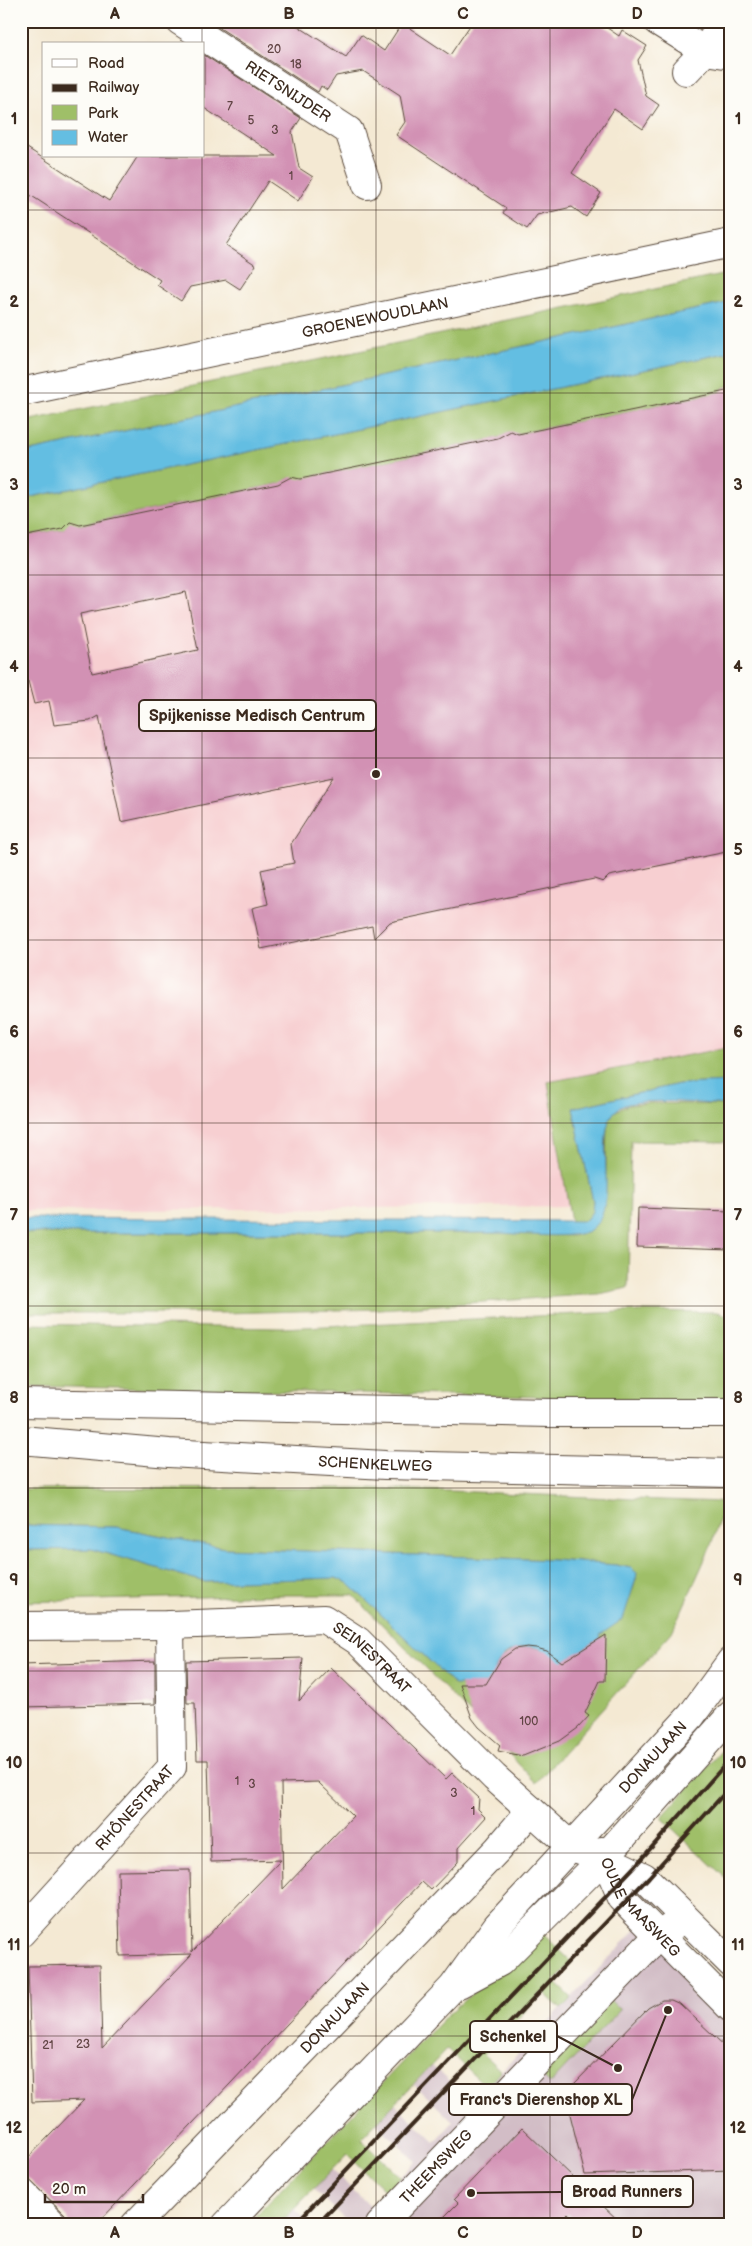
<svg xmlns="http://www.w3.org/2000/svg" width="752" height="2246" font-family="'Balsamiq Sans',sans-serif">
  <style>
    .built { fill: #f7cfd1 }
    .industrial { fill: #d2bdc6 }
    .green { fill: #9fbf68; stroke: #6d7443 }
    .water { fill: #64bee2; stroke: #507480 }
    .building { fill: #d291b4; fill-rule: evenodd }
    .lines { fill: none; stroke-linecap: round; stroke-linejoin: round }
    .minor-casing { stroke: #574739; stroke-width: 30 }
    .major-casing { stroke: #574739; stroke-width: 30 }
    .minor { stroke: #fff; stroke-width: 28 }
    .major { stroke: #fff; stroke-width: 28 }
    .rail { stroke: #3b2a1e; stroke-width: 4 }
    .grid { fill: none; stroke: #3b2a1e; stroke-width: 1; stroke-opacity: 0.55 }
    .labels { text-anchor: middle; stroke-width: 5; stroke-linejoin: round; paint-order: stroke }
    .number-label { font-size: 12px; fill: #614444 }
    .street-label { font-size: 15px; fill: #3b2a1e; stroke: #fdfcf7 }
    .leader { fill: none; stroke: #3b2a1e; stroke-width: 2 }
    .callout-dot { fill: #3b2a1e; stroke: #fdfcf7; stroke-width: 2 }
    .callout { fill: #fdfcf7; stroke: #3b2a1e; stroke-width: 2 }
    .callout-label { font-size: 16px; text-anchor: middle; font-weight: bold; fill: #3b2a1e }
    .neatline { fill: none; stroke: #3b2a1e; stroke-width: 2 }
    .grid-label { font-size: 16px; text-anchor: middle; font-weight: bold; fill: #3b2a1e }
  </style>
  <rect width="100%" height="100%" fill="#fdfcf7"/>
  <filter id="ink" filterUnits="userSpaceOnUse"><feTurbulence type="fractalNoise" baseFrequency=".02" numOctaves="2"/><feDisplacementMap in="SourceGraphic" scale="10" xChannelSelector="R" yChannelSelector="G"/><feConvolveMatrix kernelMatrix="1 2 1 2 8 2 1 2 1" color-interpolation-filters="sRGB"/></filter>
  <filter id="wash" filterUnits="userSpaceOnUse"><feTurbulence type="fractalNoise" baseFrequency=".0096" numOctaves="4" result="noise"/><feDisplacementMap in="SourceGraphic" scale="20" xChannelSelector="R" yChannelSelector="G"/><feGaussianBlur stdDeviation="1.12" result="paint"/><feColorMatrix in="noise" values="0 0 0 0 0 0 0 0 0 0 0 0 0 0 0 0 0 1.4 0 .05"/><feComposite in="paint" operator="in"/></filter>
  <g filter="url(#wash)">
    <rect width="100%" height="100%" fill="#f4e9d3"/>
    <path class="built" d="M731 308V1071L563 1095 580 1206 21 1211V476Z"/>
    <path class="industrial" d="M648 1917 731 2001V2225H350L313 2189 332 2170 372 2208 416 2161 376 2123 395 2104 435 2142 453 2122 414 2084 432 2065 472 2102Z
      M294 2209H295L311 2225H279Z"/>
    <path class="green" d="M731 273V302L21 453V422Z
      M731 352V386L724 387 720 392 517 434 510 432 501 437 298 480 289 478 282 483 79 525 70 524 63 529 21 537V499Z
      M731 1047V1082L679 1084 573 1108 593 1201 592 1212 585 1221 571 1222 548 1082Z
      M650 1103 731 1105V1142L631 1141 628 1288 599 1294 381 1309 222 1313H21V1233H500L573 1236 590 1230 605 1206 607 1124 614 1112 628 1105Z
      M642 1311 718 1312 731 1317V1405L543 1397 21 1386V1324L282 1328Z
      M362 1488C483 1491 604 1499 725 1502L710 1548 672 1632 536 1783 499 1743 353 1595H275L21 1602V1550L91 1549 205 1582 336 1578 348 1583 455 1685 463 1684 496 1668 505 1655 515 1649 527 1647 547 1651 601 1638 600 1635 633 1589 636 1579 631 1568 616 1565 554 1560 224 1548 116 1527 21 1525V1489Z
      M731 1740V1883L661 1818Z
      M542 1933 572 1962 554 1981 572 1998 561 2009 543 1992 484 2055 501 2071 487 2087 447 2049 361 2139 401 2177 386 2192 347 2154 279 2225H247L446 2016Z
      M610 2000 620 2010 550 2084 540 2074Z"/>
    <path class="water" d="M731 302V352L21 499V453Z
      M731 1082V1105C704 1104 653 1098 628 1104 582 1116 627 1204 590 1230 575 1240 520 1234 500 1233H21V1218L585 1221 592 1212 593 1201 573 1108 679 1084Z
      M21 1525 116 1527 224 1548 554 1560 616 1565 631 1568 637 1573 636 1579 623 1619 600 1635 601 1638 560 1664C555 1659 550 1654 545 1651 529 1642 506 1648 497 1665 494 1670 493 1678 492 1684L455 1685 348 1583 336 1578 205 1582 91 1549 21 1550Z"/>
    <g id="blocks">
      <path class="building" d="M209 21H290L346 57 361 35 384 51 402 23 450 55 473 21H597L619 36 622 30 647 46 638 60 646 96 659 105 643 129 614 109 572 173 601 193 586 217 572 207 537 215 527 229 503 213 506 208 396 135 405 122 400 95 363 71 336 76 327 90 321 86 318 92Z
        M204 55 301 118 292 132 299 168 313 177 298 201 268 181 226 245 256 265 240 289 226 280 190 287 181 301 157 285 160 280 21 189V144L109 201 138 156H277L204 108Z
        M731 390V851L609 876 603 882 594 879 390 922 374 938 372 926 261 949 252 908 268 904 261 870 294 863 291 844 334 777 121 822 99 716 90 721 54 725 49 701 34 704 28 681 21 682V537L63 529 70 522 80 525 278 484 291 477 300 479 498 438 511 431 518 434ZM186 592 198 650 92 673 80 614Z
        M638 1208 731 1211V1250L637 1247Z
        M606 1635 605 1681H600L585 1713 589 1716 578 1728 560 1741 523 1756 498 1751 500 1745 479 1727 472 1718 460 1684H486L501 1659 515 1649 527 1647 536 1648 547 1651 562 1662Z
        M303 1658 299 1701 331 1668 446 1779 452 1773 479 1798 478 1809 486 1817 458 1848V1862L431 1890 422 1882 96 2225H69L65 2214 21 2172V2165L84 2100 32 2102 28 1966 100 1965 102 2048 192 1954 120 1956 118 1871 190 1870 192 1952 281 1860 211 1862 208 1760H197L195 1703H187L186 1661ZM318 1782 353 1816 283 1889 281 1783Z
        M155 1661V1704L21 1707V1665Z
        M662 2000H671L680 2004 731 2052V2170L585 2175 568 2106 570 2090 574 2084 648 2008Z
        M522 2128 550 2155 623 2225H580L568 2213 556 2225H436L458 2203 454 2199Z"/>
    </g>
  </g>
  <g filter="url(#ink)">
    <use href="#blocks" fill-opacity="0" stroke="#574739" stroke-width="1"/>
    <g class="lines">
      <g class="minor-casing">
        <g id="minor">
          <path id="s1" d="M180 21 349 131 367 185"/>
          <path d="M657 21 705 51 731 55"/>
          <path d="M686 71 705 51 724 21"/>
          <path id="s2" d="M21 392 731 243"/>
          <path id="s3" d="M21 1626 170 1625 324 1619 358 1641 494 1777 572 1847 604 1858 644 1877 731 1963"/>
          <path id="s4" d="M602 1851 622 1898 731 2008"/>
          <path id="s5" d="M21 1933 172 1767 170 1625"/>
          <path d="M459 1984 500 1962 604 1858 731 1715"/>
          <path d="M21 2192 54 2225"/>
          <path id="s6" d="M135 2225 497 1850 531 1810"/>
          <path id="s7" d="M226 2225 453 1987 497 1926 691 1716 731 1661"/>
          <path id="s8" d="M380 2225 658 1936 684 1918"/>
        </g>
      </g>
      <g class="major-casing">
        <g id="major">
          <path d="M21 1403 550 1413H731"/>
          <path id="s9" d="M21 1440 169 1453 385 1465 731 1473"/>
        </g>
      </g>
      <use href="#minor" class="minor"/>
      <use href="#major" class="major"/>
      <path class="rail" d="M294 2225 635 1866 731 1758
        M317 2225 649 1877 731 1786"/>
    </g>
  </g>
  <path class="grid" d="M202 21V44M376 21V2225M550 21V2225M202 156V2225M21 210H731M21 393H731M21 575H731M21 758H731M21 940H731M21 1123H731M21 1306H731M21 1488H731M21 1671H731M21 1853H731M21 2036H731"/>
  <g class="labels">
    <g class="number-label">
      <text x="274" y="53">20</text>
      <text x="296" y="68">18</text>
      <text x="230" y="110">7</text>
      <text x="251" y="124">5</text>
      <text x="275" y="134">3</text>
      <text x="291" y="180">1</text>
      <text x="529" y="1725">100</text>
      <text x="237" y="1785">1</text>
      <text x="252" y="1788">3</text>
      <text x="454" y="1797">3</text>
      <text x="473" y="1815">1</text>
      <text x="83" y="2048">23</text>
      <text x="48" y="2049">21</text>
    </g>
    <g class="street-label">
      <text dy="5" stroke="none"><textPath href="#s1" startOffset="129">RIETSNIJDER</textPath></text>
      <text dy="5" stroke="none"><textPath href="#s2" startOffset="362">GROENEWOUDLAAN</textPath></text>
      <text dy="5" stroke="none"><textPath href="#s9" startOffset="355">SCHENKELWEG</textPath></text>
      <text dy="5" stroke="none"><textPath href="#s3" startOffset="365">SEINESTRAAT</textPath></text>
      <text dy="5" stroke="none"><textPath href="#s7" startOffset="634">DONAULAAN</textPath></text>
      <text dy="5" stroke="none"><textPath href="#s5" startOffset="169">RHÔNESTRAAT</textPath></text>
      <text dy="5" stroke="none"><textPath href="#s4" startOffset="69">OUDE MAASWEG</textPath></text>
      <text dy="5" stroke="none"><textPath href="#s6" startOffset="288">DONAULAAN</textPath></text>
      <text dy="5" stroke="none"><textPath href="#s8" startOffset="81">THEEMSWEG</textPath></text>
    </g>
  </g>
  <path class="leader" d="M376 774L376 715M618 2068L557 2036M668 2010L632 2100M471 2193L562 2192"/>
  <g class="callout-dot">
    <circle cx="376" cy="774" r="5"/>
    <circle cx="618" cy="2068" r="5"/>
    <circle cx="668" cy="2010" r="5"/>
    <circle cx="471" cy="2193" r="5"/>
  </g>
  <g class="callout">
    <rect x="139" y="700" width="237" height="31" rx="5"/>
    <rect x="470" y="2021" width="87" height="31" rx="5"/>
    <rect x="449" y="2084" width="183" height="31" rx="5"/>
    <rect x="562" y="2176" width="131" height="31" rx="5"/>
  </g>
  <g class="callout-label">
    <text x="257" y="721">Spijkenisse Medisch Centrum</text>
    <text x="513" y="2042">Schenkel</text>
    <text x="541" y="2105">Franc's Dierenshop XL</text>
    <text x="627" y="2197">Broad Runners</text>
  </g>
  <rect width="752" height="2246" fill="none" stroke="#fdfcf7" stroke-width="55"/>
  <rect x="42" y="42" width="162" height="115" fill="#fdfcf7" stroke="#afa8a0"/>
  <rect x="52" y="59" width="25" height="8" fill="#ffffff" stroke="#afa8a0"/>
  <text x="88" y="68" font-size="15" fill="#3b2a1e">Road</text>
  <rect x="52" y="84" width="25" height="8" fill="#3b2a1e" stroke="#afa8a0"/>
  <text x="88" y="92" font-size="15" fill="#3b2a1e">Railway</text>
  <rect x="52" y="105" width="25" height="15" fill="#9fbf68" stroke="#afa8a0"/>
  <text x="88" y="118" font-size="15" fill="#3b2a1e">Park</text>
  <rect x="52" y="130" width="25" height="15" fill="#64bee2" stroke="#afa8a0"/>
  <text x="88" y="142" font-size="15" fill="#3b2a1e">Water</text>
  <path d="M45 2194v8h98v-8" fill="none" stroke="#3b2a1e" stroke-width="2.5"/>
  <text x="52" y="2194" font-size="15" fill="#3b2a1e" stroke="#fdfcf7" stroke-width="4" paint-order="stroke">20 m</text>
  <rect x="28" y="28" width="696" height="2190" class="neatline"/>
  <g class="grid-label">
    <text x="115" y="19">A</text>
    <text x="289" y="19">B</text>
    <text x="463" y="19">C</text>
    <text x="637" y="19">D</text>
    <text x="14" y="124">1</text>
    <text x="738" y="124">1</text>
    <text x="14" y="307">2</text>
    <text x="738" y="307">2</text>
    <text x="14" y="490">3</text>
    <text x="738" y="490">3</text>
    <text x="14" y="672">4</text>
    <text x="738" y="672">4</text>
    <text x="14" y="855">5</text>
    <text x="738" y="855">5</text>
    <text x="14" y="1037">6</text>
    <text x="738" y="1037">6</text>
    <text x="14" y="1220">7</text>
    <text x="738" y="1220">7</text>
    <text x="14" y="1403">8</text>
    <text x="738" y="1403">8</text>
    <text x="14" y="1585">9</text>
    <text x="738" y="1585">9</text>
    <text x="14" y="1768">10</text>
    <text x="738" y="1768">10</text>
    <text x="14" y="1950">11</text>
    <text x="738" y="1950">11</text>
    <text x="14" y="2133">12</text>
    <text x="738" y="2133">12</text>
    <text x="115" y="2238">A</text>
    <text x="289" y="2238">B</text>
    <text x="463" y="2238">C</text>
    <text x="637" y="2238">D</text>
  </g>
</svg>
